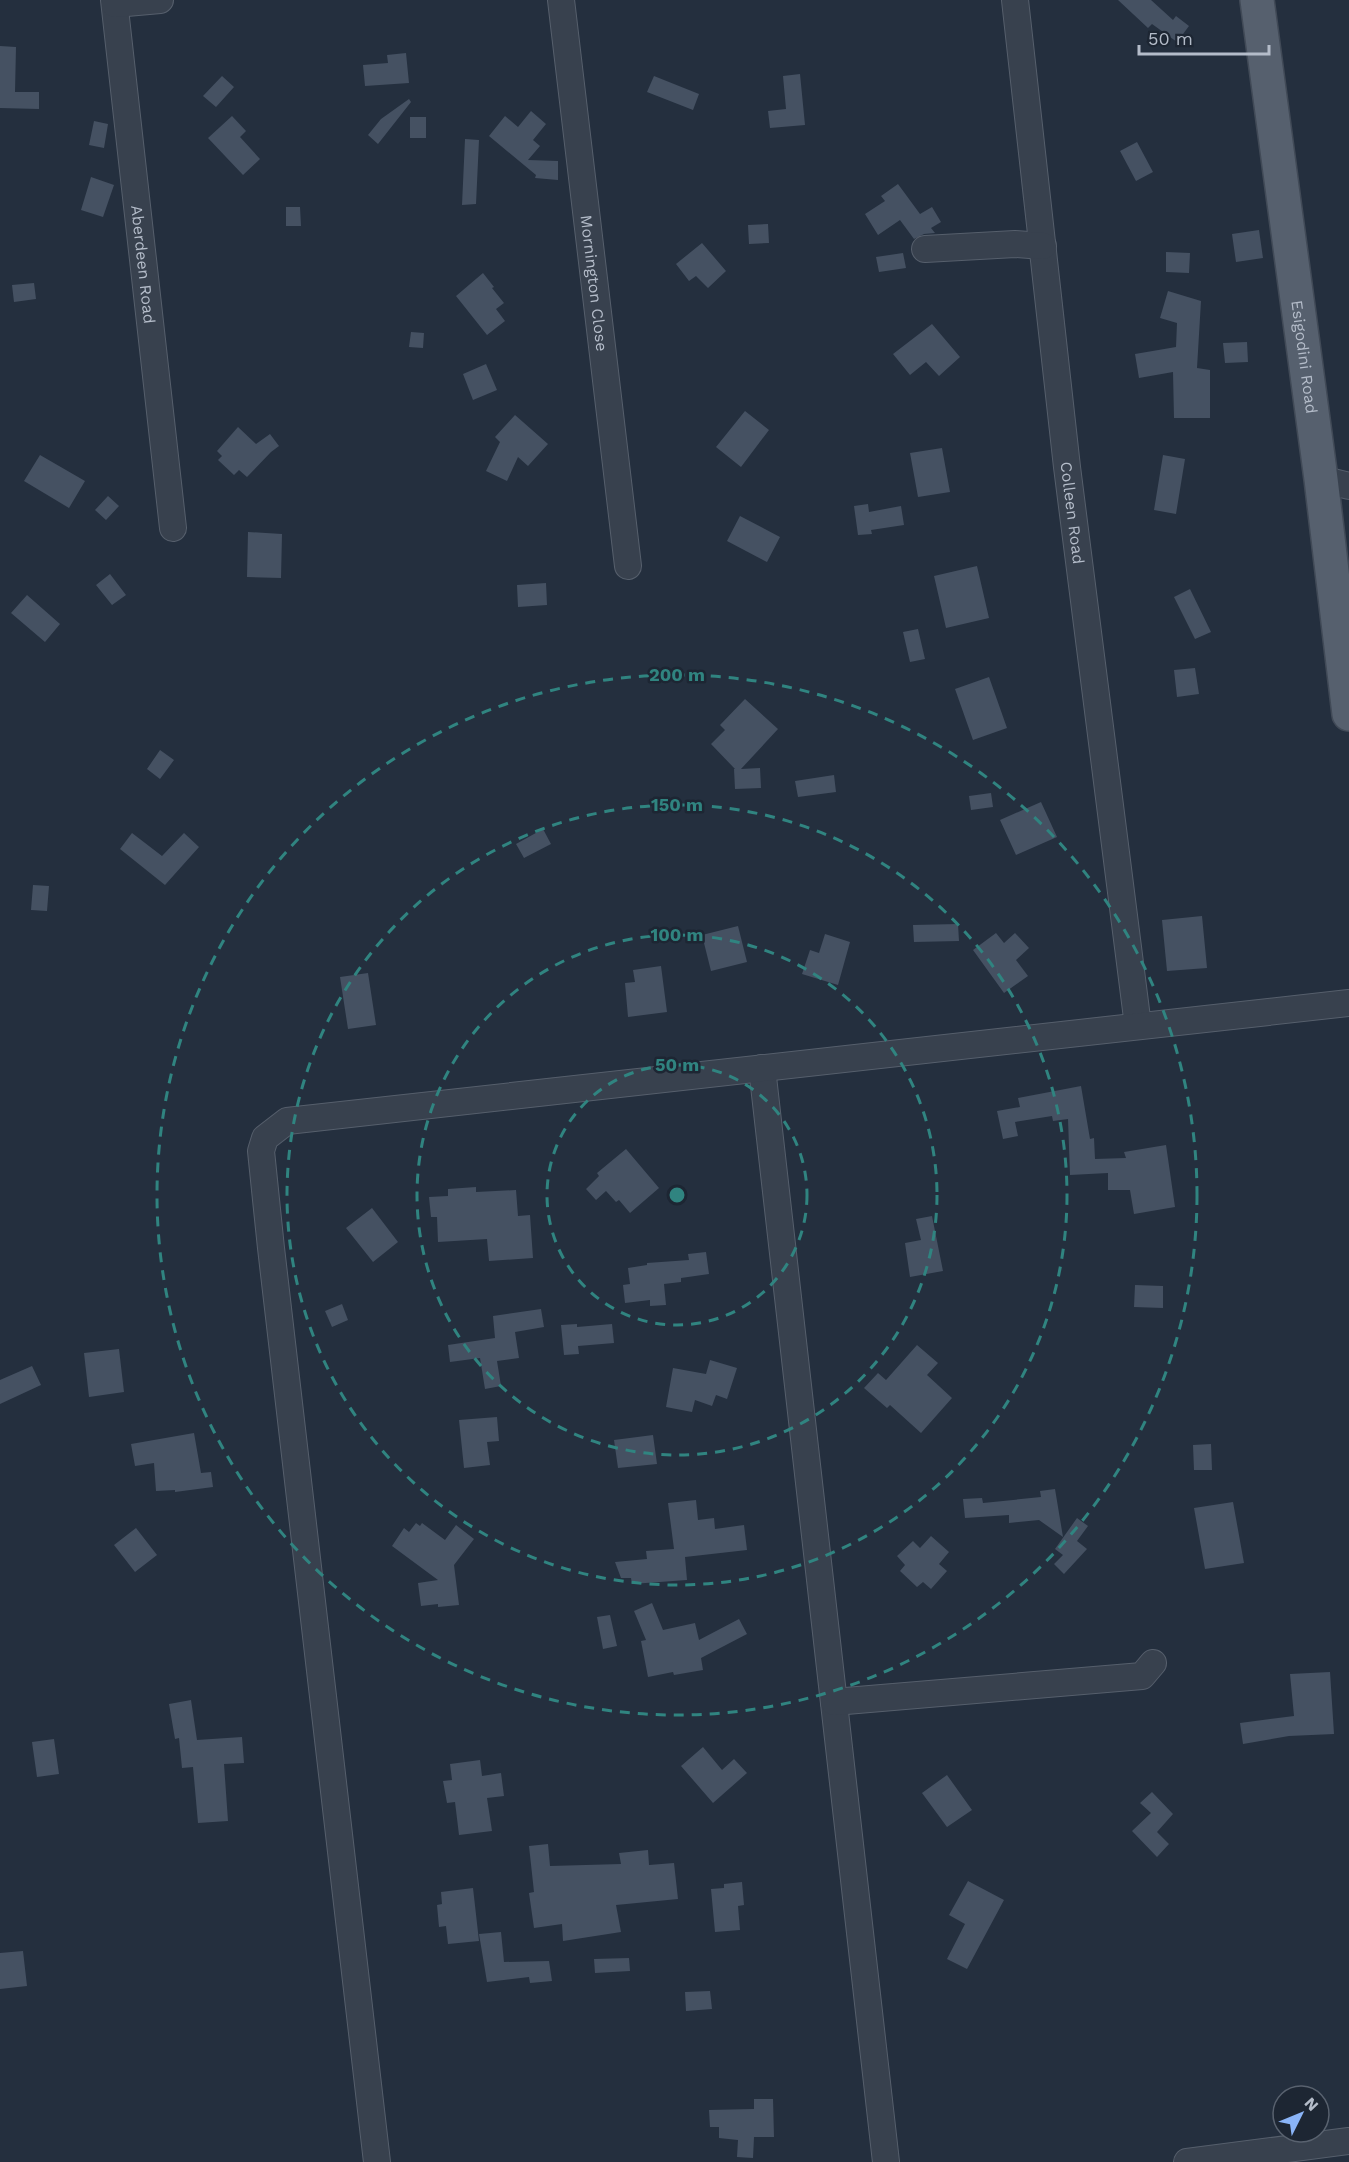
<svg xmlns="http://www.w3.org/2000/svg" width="1349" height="2162" font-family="'Work Sans',sans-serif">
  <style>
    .building { fill: #455162 }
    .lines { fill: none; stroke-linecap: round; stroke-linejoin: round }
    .minor-casing { stroke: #565f6c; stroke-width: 28 }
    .major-casing { stroke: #414a57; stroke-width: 36 }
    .minor { stroke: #38414e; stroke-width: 26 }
    .major { stroke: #56606e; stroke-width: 33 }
    .ring { fill: none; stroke: #308480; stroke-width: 3; stroke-dasharray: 10 8 }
    .labels { text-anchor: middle; stroke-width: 5; stroke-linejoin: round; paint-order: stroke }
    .street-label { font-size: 16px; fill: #b4bcc9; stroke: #1d2633 }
    .centre { fill: #308480; stroke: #1d2633; stroke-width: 3 }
    .ring-label { font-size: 18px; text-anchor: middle; font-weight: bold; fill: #308480; stroke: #1d2633; stroke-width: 5; stroke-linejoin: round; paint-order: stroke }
  </style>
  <rect width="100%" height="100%" fill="#242f3e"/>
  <path class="building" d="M1118 0H1151L1173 20 1176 16 1189 26 1177 42 1152 24 1148 28Z
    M0 46 16 47 15 92H39V109L0 108Z
    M406 53 409 83 365 86 363 65 388 63 387 55Z
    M800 74 805 125 770 128 768 111 786 109 783 76Z
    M222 76 234 87 216 107 203 96Z
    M654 76 699 94 693 110 647 92Z
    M409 99 411 102 378 144 368 135 381 119Z
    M531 111 546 124 533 140 540 146 528 160 558 161V180L535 178 536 175 489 136 505 116 518 127Z
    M232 116 246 131 240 137 260 159 243 175 208 138Z
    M410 117H426V138H410Z
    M94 121 108 124 104 148 89 145Z
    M465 139 479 140 476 204 462 205Z
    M1137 142 1153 172 1136 181 1120 151Z
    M91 177 114 185 103 217 81 210Z
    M898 184 920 214 932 207 941 222 931 228 935 233 924 234 914 239 900 220 878 235 865 214 885 201 881 196Z
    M286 207H300L301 226H286Z
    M768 224 769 243 749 244 748 225Z
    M1259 230 1263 258 1236 262 1232 234Z
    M702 243 726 271 708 288 696 276 689 281 676 264Z
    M1166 252 1190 253 1189 273 1166 272Z
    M903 253 906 268 879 272 876 257Z
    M483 273 494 287 492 288 504 303 496 309 505 321 487 335 456 296Z
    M34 283 36 299 14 302 12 285Z
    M1168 291 1201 301 1197 368 1210 370V418H1174L1173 372 1139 378 1135 354 1176 347 1177 323 1160 318Z
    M932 324 960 357 939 376 926 362 910 375 893 354Z
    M411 332 424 333 423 348 409 347Z
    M1247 342 1248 362 1225 363 1223 343Z
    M486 364 497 390 473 400 463 374Z
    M745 411 769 430 741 467 716 447Z
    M515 415 548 444 528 466 518 457 507 481 486 471 500 442 495 437Z
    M238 427 256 444 270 434 279 446 271 452 247 477 239 470 234 475 218 460 222 456 217 451Z
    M942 448 950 492 918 497 910 453Z
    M40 455 85 481 69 508 24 481Z
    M1163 455 1185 459 1176 514 1154 510Z
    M108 496 119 506 106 520 95 510Z
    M868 504 869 512 901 506 904 525 871 530 872 534 858 535 854 506Z
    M740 516 780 537 767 562 727 541Z
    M248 532 282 534 281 578 247 577Z
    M977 566 989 618 946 628 934 576Z
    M110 574 126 595 112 605 96 585Z
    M546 583 547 605 518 607 517 585Z
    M1190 589 1211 632 1195 639 1174 597Z
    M27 595 60 624 45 642 11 613Z
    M918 629 925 659 910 662 903 632Z
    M1195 668 1199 694 1177 697 1174 670Z
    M989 677 1007 728 973 740 955 689Z
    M745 699 778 729 741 769 760 768 761 788 735 789 734 769H735L711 744 725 730 720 725Z
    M160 750 174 760 160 779 147 769Z
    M834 775 836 792 798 797 795 781Z
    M991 793 993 807 971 810 969 796Z
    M1041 802 1057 837 1016 855 1000 820Z
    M543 829 551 844 524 858 516 844Z
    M132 833 162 856 184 833 199 847 165 885 120 849Z
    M33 885 49 886 47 911 31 910Z
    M1202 916 1207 968 1167 971 1162 920Z
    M958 924 959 941 914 942 913 925Z
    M738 926 747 962 711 971 702 935Z
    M996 933 1004 943 1015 933 1029 948 1016 960 1028 976 1004 993 973 950Z
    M825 934 850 942 838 985 802 974 810 950 819 953Z
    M661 966 667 1012 628 1017 625 983 635 982 633 970Z
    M368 973 376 1025 348 1029 340 977Z
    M1081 1086 1090 1139 1094 1138 1095 1159 1126 1158 1124 1152 1166 1145 1175 1207 1134 1214 1130 1190H1108V1173L1070 1175 1068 1119 1053 1121 1052 1116 1015 1122 1018 1136 1003 1139 997 1111 1020 1107 1018 1098Z
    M626 1149 659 1188 630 1213 619 1200 616 1202 606 1191 596 1200 586 1189 599 1176 597 1173Z
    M476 1187V1192L516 1190 518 1216 530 1215 533 1258 489 1261 487 1239 438 1242 437 1217H431L429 1197 448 1196V1189Z
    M372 1208 398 1242 373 1262 346 1228Z
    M932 1216 943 1271 910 1277 905 1243 921 1240 916 1219Z
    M706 1252 709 1274 681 1278V1282L664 1284 666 1305 650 1306V1300L625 1303 623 1285 630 1284 628 1268 647 1265V1263L689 1260 688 1254Z
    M1135 1285 1163 1286V1308L1134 1307Z
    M342 1304 348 1320 332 1327 325 1311Z
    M541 1309 544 1327 515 1332 519 1358 497 1361 501 1386 485 1389 480 1358 450 1362 448 1345 495 1338 493 1316Z
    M577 1324V1327L612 1324 614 1343 578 1346 579 1354 564 1355 561 1325Z
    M917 1345 938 1363 927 1375 952 1398 921 1433 890 1405 887 1408 864 1388 878 1373 886 1380Z
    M119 1349 124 1392 89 1397 84 1353Z
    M710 1360 737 1368 727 1399 716 1395 712 1406 695 1400 692 1412 666 1407 673 1368 706 1374Z
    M32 1366 41 1385 0 1404V1380Z
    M497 1417 499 1441 487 1442 490 1465 464 1468 459 1420Z
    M194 1433 201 1473 211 1472 213 1487 175 1492V1490L156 1491 154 1463 135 1466 131 1444Z
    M653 1435 657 1464 618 1468 614 1440Z
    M1211 1444 1212 1470H1194L1193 1445Z
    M1055 1489 1063 1537 1039 1520 1009 1523V1515L965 1518 963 1499 982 1498 983 1503 1041 1497 1040 1491Z
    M696 1500 698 1520 714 1518 715 1529 744 1525 747 1550 685 1557 687 1580 632 1584 631 1578H621L615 1562 647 1559 646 1551 674 1549 668 1503Z
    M1233 1502 1244 1563 1205 1569 1194 1508Z
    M1077 1518 1088 1526 1077 1541 1087 1549 1064 1574 1054 1564 1063 1555 1055 1549Z
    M416 1523 420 1526 422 1523 445 1540 456 1525 474 1539 454 1565 459 1605 438 1607V1604L421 1606 418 1583 438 1580 392 1546 404 1528 409 1532Z
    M136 1528 157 1555 135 1572 114 1545Z
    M931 1536 949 1552 939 1564 947 1571 931 1589 923 1582 917 1587 900 1571 905 1565 897 1556 913 1541 920 1548Z
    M652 1603 663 1630 695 1623 699 1640 739 1619 747 1634 701 1658 703 1670 674 1675 673 1672 648 1677 641 1641 646 1640 634 1611Z
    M610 1615 617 1646 603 1649 597 1617Z
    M1330 1672 1334 1734 1289 1736 1243 1744 1240 1723 1294 1716 1290 1674Z
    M191 1700 197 1740 242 1737 244 1763 224 1764 228 1821 198 1823 193 1767 182 1768 179 1738 175 1739 169 1704Z
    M54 1739 59 1774 37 1777 32 1742Z
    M703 1747 722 1770 734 1759 747 1773 713 1803 681 1766Z
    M480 1760 482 1776 501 1773 504 1796 487 1798 492 1831 459 1835 455 1802 447 1803 443 1781 452 1780 450 1764Z
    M947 1775 972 1810 947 1827 922 1793Z
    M1152 1792 1173 1814 1157 1832 1169 1844 1157 1857 1132 1831 1151 1813 1140 1803Z
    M548 1844 550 1866 621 1864 619 1853 648 1850 649 1865 674 1863 678 1899 616 1905 621 1932 563 1941 562 1924 534 1928 529 1893 534 1892 529 1846Z
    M968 1881 1004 1900 967 1969 947 1959 965 1924 949 1915Z
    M742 1882 744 1905 738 1906 740 1930 715 1932 711 1889 724 1888V1884Z
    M473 1888 479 1941 448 1944 446 1926 439 1927 437 1905 442 1904 441 1892Z
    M501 1932 504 1962 549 1961 552 1981 530 1983 529 1977 487 1982 479 1934Z
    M23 1951 27 1986 0 1989V1953Z
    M629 1958 630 1971 595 1973 594 1959Z
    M710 1991 712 2009 686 2011 685 1992Z
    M754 2099H773L774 2137H754L753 2158 737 2157 738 2140 719 2138V2127H710L709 2110 754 2109Z"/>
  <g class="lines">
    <g class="minor-casing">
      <g id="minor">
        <path id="s1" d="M114 0 173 528"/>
        <path id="s2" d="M561 0 628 566"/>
        <path id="s3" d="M1015 0 1067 467 1138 1026"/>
        <path d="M115 4 160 0"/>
        <path d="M925 249 1015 244 1043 246"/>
        <path d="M1321 479 1349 486"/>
        <path d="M762 1068 886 2162"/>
        <path d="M834 1702 1142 1676 1153 1663"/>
        <path d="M377 2162 271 1248 261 1151 265 1138 287 1121 1349 1003"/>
        <path d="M1187 2162 1349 2141"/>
      </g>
    </g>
    <g class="major-casing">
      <g id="major">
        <path id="s4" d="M1257 0 1321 479 1349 714"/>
      </g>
    </g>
    <use href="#minor" class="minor"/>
    <use href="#major" class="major"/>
  </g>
  <g class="ring">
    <circle cx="677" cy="1195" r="130"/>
    <circle cx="677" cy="1195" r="260"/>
    <circle cx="677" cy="1195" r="390"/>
    <circle cx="677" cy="1195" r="520"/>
  </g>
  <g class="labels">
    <g class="street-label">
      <text dy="6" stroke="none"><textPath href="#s1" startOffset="266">Aberdeen Road</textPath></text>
      <text dy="6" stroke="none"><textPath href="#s2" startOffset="285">Mornington Close</textPath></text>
      <text dy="6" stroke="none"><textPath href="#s4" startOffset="360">Esigodini Road</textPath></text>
      <text dy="6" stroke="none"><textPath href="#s3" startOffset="516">Colleen Road</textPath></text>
    </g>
  </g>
  <circle cx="677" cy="1195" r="9" class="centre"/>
  <g class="ring-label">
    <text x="677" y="681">200 m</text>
    <text x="677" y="811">150 m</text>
    <text x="677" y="941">100 m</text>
    <text x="677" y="1071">50 m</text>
  </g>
  <g transform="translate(1301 2114) rotate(47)"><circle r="28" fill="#1d2633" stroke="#59626f" stroke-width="1.5"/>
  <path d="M0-4.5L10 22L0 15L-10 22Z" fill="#8ab4f8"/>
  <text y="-9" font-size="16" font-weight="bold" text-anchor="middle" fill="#b4bcc9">N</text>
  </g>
  <path d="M1139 45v9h130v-9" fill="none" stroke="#b4bcc9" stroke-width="3"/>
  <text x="1148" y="45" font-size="18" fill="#b4bcc9" stroke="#1d2633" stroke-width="4.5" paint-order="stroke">50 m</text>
</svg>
